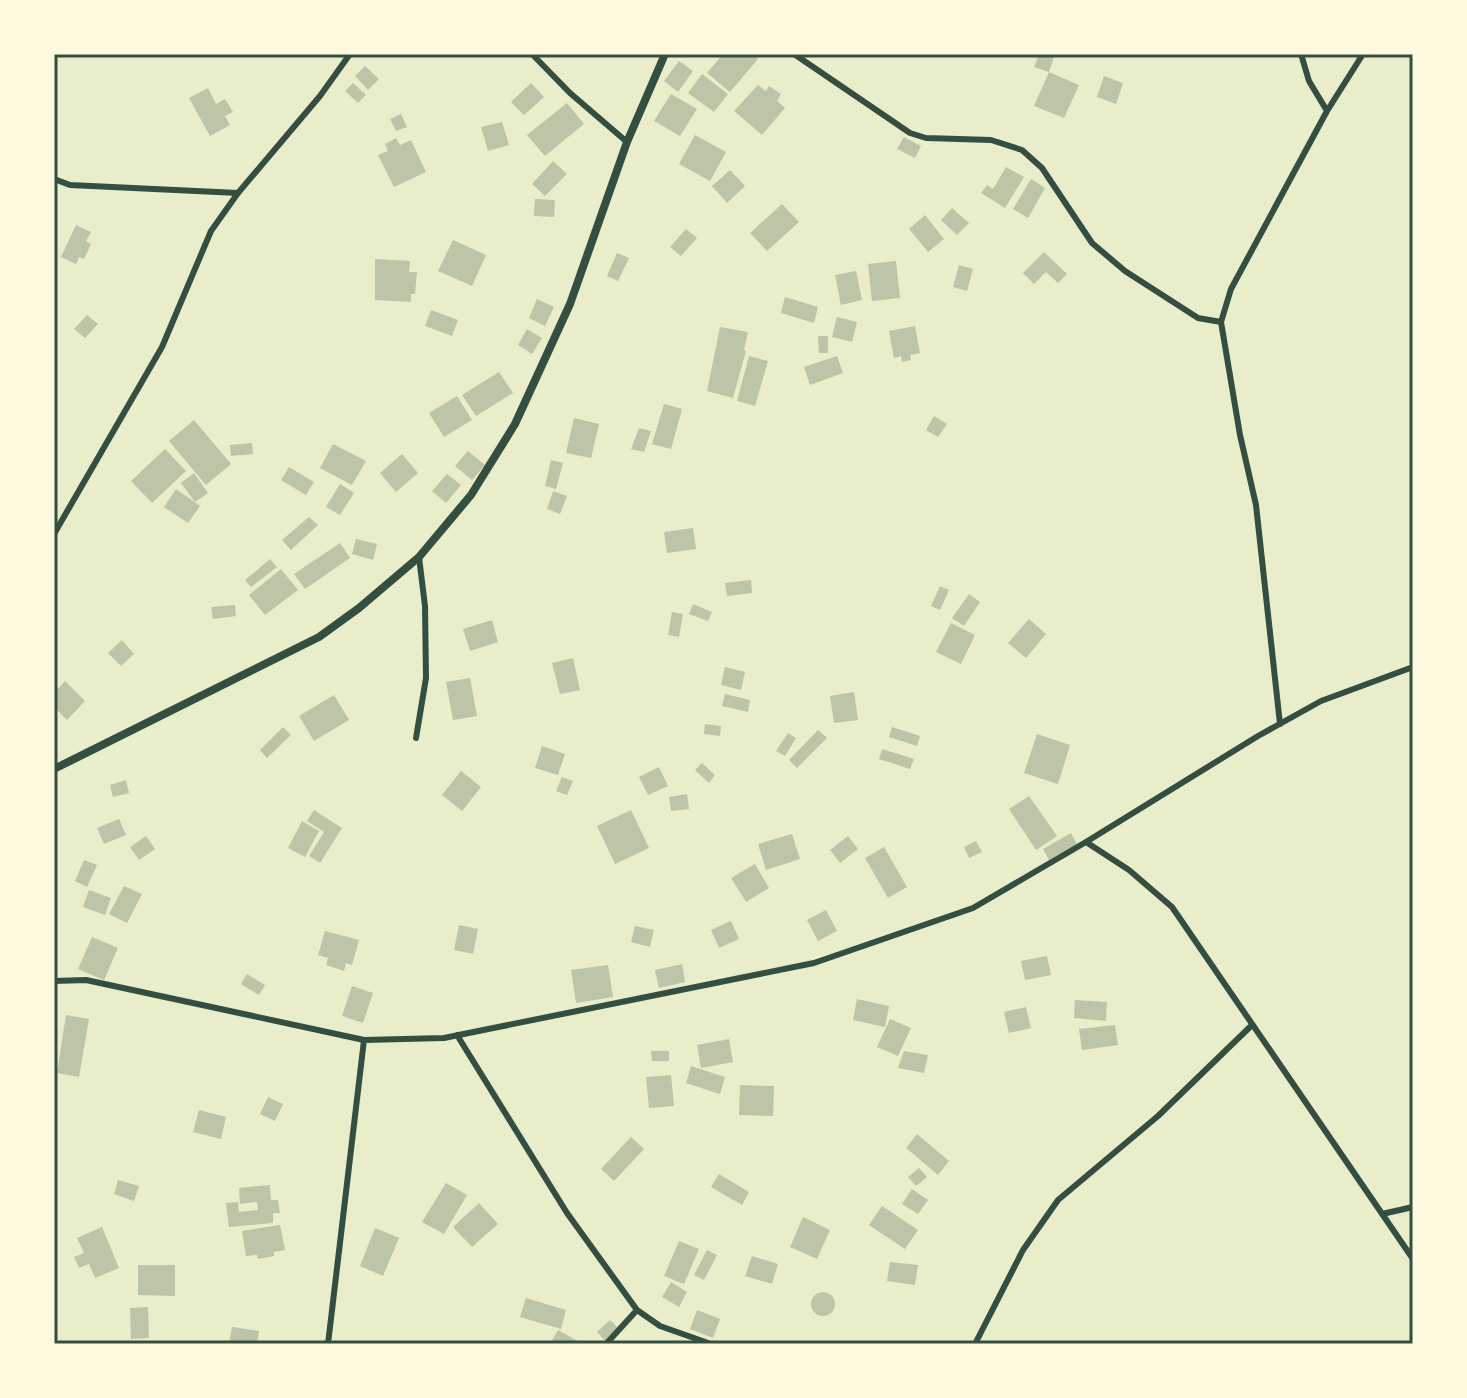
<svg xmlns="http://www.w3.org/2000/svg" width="1467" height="1398" font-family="Roboto,sans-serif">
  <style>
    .building { fill: #bcc5a7 }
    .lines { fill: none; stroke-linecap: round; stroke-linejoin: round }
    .minor { stroke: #344e41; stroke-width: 6 }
    .tertiary { stroke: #344e41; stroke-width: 8 }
    .neatline { fill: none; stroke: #344e41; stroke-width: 3 }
  </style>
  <rect width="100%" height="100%" fill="#e9edc9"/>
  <path class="building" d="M723 54H751L758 59 730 92 707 73Z
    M1039 54H1055L1049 72 1034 67Z
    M679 61 693 71 678 92 664 81Z
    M365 66 379 79 368 90 355 76Z
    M1049 72 1079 85 1064 118 1034 106Z
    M702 74 728 94 714 112 688 93Z
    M1104 76 1123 83 1116 104 1097 97Z
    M353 83 366 95 358 103 345 91Z
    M531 83 544 97 524 115 511 102Z
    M758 85 766 91 769 86 781 94 777 101 785 108 762 135 734 111Z
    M208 88 216 104 225 99 233 112 225 116 230 125 210 136 189 98Z
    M671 94 697 109 680 136 654 121Z
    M567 103 584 124 545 156 527 135Z
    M401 114 407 127 396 131 390 119Z
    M502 122 509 145 488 151 481 127Z
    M695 135 726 152 710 181 679 164Z
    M904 137 921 146 915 158 897 149Z
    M396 138 400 145 411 140 426 172 394 187 378 155 388 151 385 144Z
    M553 161 567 174 545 196 532 184Z
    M1006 167 1024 177 1005 208 981 193 987 185 993 189Z
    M730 170 745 186 727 203 712 186Z
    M1031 179 1045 188 1028 218 1013 209Z
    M535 199 555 200 554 217 534 216Z
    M782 204 799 222 767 251 750 233Z
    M952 208 969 223 957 235 941 220Z
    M925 215 944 239 928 252 909 229Z
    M76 225 91 232 86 241 91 244 84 259 79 257 76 264 61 257Z
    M686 229 697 238 681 256 670 247Z
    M453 240 486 255 472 286 438 271Z
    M1044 252 1067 274 1058 283 1046 272 1034 284 1023 273Z
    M617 253 629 258 618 281 607 276Z
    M375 259 410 261 409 272H417L415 294H411V302L375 300Z
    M896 261 900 298 872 301 868 264Z
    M959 265 973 269 967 291 953 287Z
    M856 271 862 300 841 305 835 275Z
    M785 297 818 307 814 323 781 313Z
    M537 299 554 307 545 326 529 318Z
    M431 310 458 320 452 336 425 326Z
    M87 315 98 324 85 338 74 329Z
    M837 317 857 322 852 342 832 337Z
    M915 326 920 353 910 355 911 360 902 362 901 356 894 358 889 331Z
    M720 327 748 332 744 350 746 351 733 398 707 391Z
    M527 329 542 338 532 354 518 345Z
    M818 336H828V353H819Z
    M749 356 768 361 755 406 737 401Z
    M837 356 843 373 810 385 804 367Z
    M499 372 513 393 476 416 462 395Z
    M457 396 472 420 444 437 429 413Z
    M664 404 682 409 671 449 652 444Z
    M934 416 947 424 938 437 926 430Z
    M574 418 599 424 591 458 566 453Z
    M194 420 231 464 206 485 169 441Z
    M639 428 651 431 644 452 631 449Z
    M252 443 253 454 231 456 230 445Z
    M333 444 366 461 352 485 320 468Z
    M165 449 186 471 152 503 131 481Z
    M468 451 485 465 472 480 455 466Z
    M402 454 418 473 396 492 380 473Z
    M551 460 563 463 556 489 545 486Z
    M289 467 314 482 306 495 281 480Z
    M194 473 208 493 195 502 181 483Z
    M447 474 461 485 446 503 432 491Z
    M340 484 354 493 340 515 326 507Z
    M176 489 200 506 188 523 164 507Z
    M553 491 567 496 560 514 547 509Z
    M309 517 318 525 291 550 282 540Z
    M693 528 696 549 667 553 664 532Z
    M356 539 377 544 373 560 352 554Z
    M340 543 350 558 305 589 294 574Z
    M270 559 277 567 251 587 245 580Z
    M281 569 298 590 265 615 249 595Z
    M751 580 752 593 727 596 725 583Z
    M940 586 949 590 940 610 931 606Z
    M969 594 980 602 964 626 952 618Z
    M693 604 712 612 708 621 689 614Z
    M235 605 236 616 213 619 211 607Z
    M672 612 683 614 679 637 668 635Z
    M1029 619 1046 634 1026 658 1008 643Z
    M492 620 498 642 470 651 463 629Z
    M951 623 975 635 961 664 936 652Z
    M122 640 134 654 121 666 108 653Z
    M573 658 580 690 560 694 552 663Z
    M725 667 745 672 741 690 721 685Z
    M470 678 477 716 453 720 446 682Z
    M65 681 85 701 67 720 54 707V693Z
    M854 692 858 720 834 723 830 696Z
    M725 694 750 700 748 712 722 706Z
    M334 695 349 720 314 741 299 716Z
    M705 724 721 726 720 736 704 734Z
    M283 727 291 735 267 758 260 750Z
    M892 727 920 736 917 746 889 737Z
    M818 730 827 738 797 768 789 760Z
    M788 733 796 738 785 756 776 751Z
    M1037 734 1070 745 1058 784 1024 773Z
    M542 746 565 754 558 775 535 768Z
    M882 749 914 759 910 769 879 759Z
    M702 763 715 775 709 783 695 770Z
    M659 767 668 786 648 795 639 777Z
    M461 771 481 787 462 811 442 795Z
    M562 777 573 781 567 795 556 791Z
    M126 780 129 793 113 797 110 785Z
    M687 794 689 809 671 811 669 797Z
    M1029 796 1057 836 1036 850 1009 809Z
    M314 810 342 828 320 863 309 856 324 832 307 821Z
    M631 810 649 848 615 864 597 826Z
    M119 819 126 835 104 844 97 828Z
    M302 821 319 831 305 857 288 848Z
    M1071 833 1077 844 1049 860 1043 849Z
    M792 834 800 859 766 870 758 844Z
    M146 836 155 849 139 860 130 847Z
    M848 836 858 849 840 863 830 850Z
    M976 841 982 852 969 858 964 847Z
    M884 847 907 887 888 898 865 858Z
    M84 860 97 865 87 887 75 881Z
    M755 864 769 888 746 902 731 878Z
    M124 886 142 894 127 923 109 914Z
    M89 890 111 898 105 915 83 907Z
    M826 910 837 931 818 941 807 920Z
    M731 921 739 939 719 948 711 930Z
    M459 925 478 929 473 954 454 950Z
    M635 926 654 930 650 947 631 942Z
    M325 931 359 940 352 965 346 963 344 971 326 965 328 958 318 955Z
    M92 937 118 948 104 980 78 969Z
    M1047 956 1051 975 1025 980 1021 961Z
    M682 964 685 982 659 988 655 970Z
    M608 965 613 997 576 1003 571 970Z
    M247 974 265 985 259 995 241 984Z
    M352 986 373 993 363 1023 342 1016Z
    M857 999 889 1006 885 1027 853 1020Z
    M1075 1000 1107 1002 1106 1021 1074 1018Z
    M1026 1007 1031 1028 1009 1033 1004 1012Z
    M66 1015 89 1019 79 1077 57 1073Z
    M890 1019 911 1028 898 1056 877 1047Z
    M1115 1025 1118 1045 1082 1050 1079 1029Z
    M729 1039 733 1062 701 1068 697 1045Z
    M651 1051H669V1061H652Z
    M904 1051 928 1055 924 1073 898 1068Z
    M691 1066 725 1077 720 1094 686 1083Z
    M671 1075 674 1106 649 1108 646 1077Z
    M740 1085 774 1086 773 1116 739 1115Z
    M268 1097 283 1104 275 1121 260 1114Z
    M199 1110 226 1117 221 1139 193 1132Z
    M917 1134 949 1161 938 1175 906 1148Z
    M631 1137 644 1149 614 1181 601 1169Z
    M919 1168 927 1177 916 1186 908 1177Z
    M719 1174 749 1192 742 1205 711 1187Z
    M118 1180 139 1186 134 1201 114 1194Z
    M446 1183 467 1195 444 1234 422 1222Z
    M270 1185 271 1200H278L280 1213H273V1223L229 1227 226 1203 238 1202 239 1212 258 1210 257 1202 240 1204 239 1188Z
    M912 1189 928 1200 918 1214 902 1204Z
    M479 1203 498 1224 472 1247 453 1227Z
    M882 1206 918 1230 905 1249 869 1225Z
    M803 1217 830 1230 817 1259 790 1247Z
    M280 1225 285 1250 274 1252V1256L258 1259 257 1255 246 1256 242 1231Z
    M102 1227 119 1268 95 1278 89 1264 79 1268 74 1257 84 1253 77 1238Z
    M375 1228 399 1238 383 1276 360 1266Z
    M679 1241 699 1249 684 1284 664 1276Z
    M707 1250 717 1255 704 1280 694 1275Z
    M752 1256 778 1264 772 1284 745 1276Z
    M890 1262 918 1265 915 1285 887 1281Z
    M138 1265H175V1296L138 1295Z
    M671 1282 687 1292 679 1307 662 1297Z
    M811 1304a12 12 0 1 1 24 0a12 12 0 1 1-24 0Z
    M526 1298 566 1310 561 1329 520 1317Z
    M148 1307 149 1338 131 1339 130 1308Z
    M697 1310 720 1319 713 1338 690 1329Z
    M610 1320 620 1330 606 1342 597 1332Z
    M232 1327 259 1331 257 1344H229Z
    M558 1330 583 1344H550Z"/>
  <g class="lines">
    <path class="minor" d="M532 54 570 93 627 142
      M794 54 910 133 926 138 991 140 1022 150 1042 168 1092 243 1125 271 1198 318 1221 322
      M1301 54 1309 81 1327 111
      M54 179 70 185 238 193
      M54 534 162 347 211 231 238 193 320 96 350 54
      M1280 724 1256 505 1240 435 1221 322 1231 289 1327 111 1363 54
      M416 738 426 678 425 606 419 557
      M1086 842 1129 870 1172 907 1413 1259
      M54 981 86 980 364 1040 444 1038 814 963 973 908 1086 842 1258 736 1321 701 1413 667
      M457 1035 567 1213 637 1310 660 1326 711 1344
      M1382 1214 1413 1207
      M328 1344 364 1040
      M606 1344 637 1310
      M975 1344 1023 1250 1058 1200 1158 1116 1252 1025"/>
    <path class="tertiary" d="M54 769 319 637 359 608 419 557 471 495 515 424 570 304 627 142 665 54"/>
  </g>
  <rect width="1467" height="1398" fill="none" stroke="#fefae0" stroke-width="112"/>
  <rect x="56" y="56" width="1355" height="1286" class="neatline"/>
</svg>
